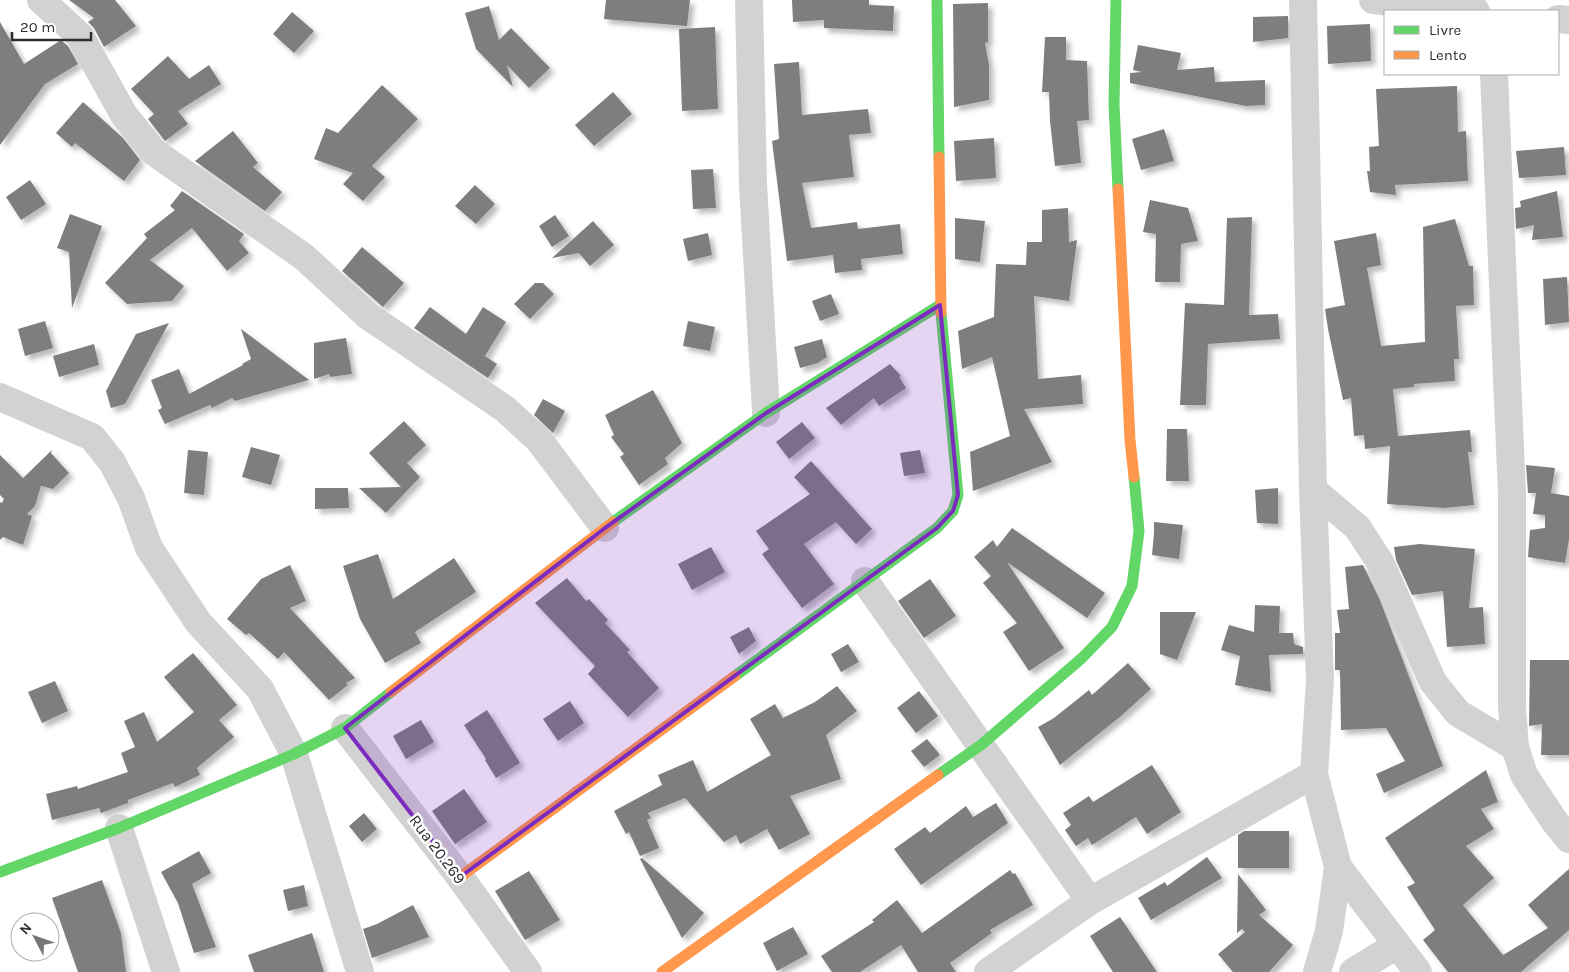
<svg xmlns="http://www.w3.org/2000/svg" width="1569" height="972" font-family="Karla,sans-serif">
  <style>
    .building { fill: #7e7e7e; filter: url(#shadow) }
    .lines { fill: none; stroke-linecap: round; stroke-linejoin: round }
    .street { stroke: #d2d2d2; stroke-width: 28 }
    .fast { stroke: #63d668; stroke-width: 11 }
    .slow { stroke: #ff974d; stroke-width: 11 }
    .marked { fill: #7b2cbf; fill-opacity: 0.2; stroke: #7b2cbf; stroke-width: 4; stroke-linejoin: round }
    .labels { text-anchor: middle; stroke-width: 5; stroke-linejoin: round; paint-order: stroke }
    .street-label { font-size: 16px; fill: #2d2d2d; stroke: #fff }
  </style>
  <defs>
    <filter id="shadow"><feDropShadow dx="4.5" dy="4.5" stdDeviation="2.5" flood-color="#0004"/></filter>
  </defs>
  <rect width="100%" height="100%" fill="#fff"/>
  <path class="building" d="M69 0H115L136 26 104 47 94 28 88 22 94 18Z
    M606 0H690L687 26 604 19Z
    M792 0H869V5L894 6 893 31 824 28V20L793 22Z
    M988 3V42L985 43 989 65V100L954 107 953 4Z
    M489 6 499 40 511 28 550 68 529 88 507 65 513 87 476 49 465 13Z
    M292 12 314 31 294 53 273 34Z
    M1288 16V38L1253 42V17Z
    M0 22 24 64 61 40 68 46 78 64 45 84 0 145Z
    M1370 24 1371 61 1328 64 1327 26Z
    M715 27 718 109 682 111 679 29Z
    M1045 37H1066V60L1087 61 1089 120 1077 121 1081 163 1055 166 1050 121 1049 92H1042Z
    M1138 45 1181 53 1177 70 1214 67 1215 82 1265 80V105L1246 106 1130 83V73L1142 72 1133 70Z
    M168 56 189 79 209 65 221 84 178 111 188 124 165 141 148 119 154 114 131 89Z
    M799 62 802 115 868 109 871 133 849 135 854 177 802 183 811 228 857 222 858 229 900 224 903 254 861 259 862 270 835 273 833 255 787 261 772 141 779 139 774 64Z
    M382 85 418 119 372 166 385 177 363 201 343 184 353 173 314 159 326 128 338 133Z
    M1457 86 1458 132 1466 131 1468 181 1395 185 1396 195 1370 192 1367 171H1370L1369 147 1379 146 1376 89Z
    M613 92 632 114 594 146 575 125Z
    M83 102 123 138 140 160 124 181 75 143 72 147 56 133Z
    M1164 129 1174 161 1141 170 1132 139Z
    M233 131 258 163 253 167 282 192 265 211 195 161Z
    M994 138 996 178 956 181 954 141Z
    M1564 147 1566 175 1519 178 1516 151Z
    M713 169 716 208 693 209 691 170Z
    M30 180 46 204 21 220 6 197Z
    M475 185 495 204 476 224 455 206Z
    M182 191 244 234 239 241 249 253 227 271 192 228 150 260 184 286 172 301 127 304 105 283 147 238 144 234 175 210 170 206Z
    M1557 191 1563 237 1532 240 1534 225 1516 229 1515 208 1521 207 1520 201Z
    M1150 200 1188 208 1198 241 1181 244 1180 282H1155L1156 234 1143 232Z
    M1068 208 1069 242 1077 240 1069 301 1034 296 1038 379 1081 375 1083 404 1024 409 1052 462 973 491 970 452 1010 436 992 357 962 369 958 331 994 317 996 264 1026 265 1027 242H1042V210Z
    M70 214 102 226 72 308 69 252 57 248Z
    M555 215 569 236 552 247 539 226Z
    M1252 217 1249 315 1278 314 1280 339 1208 344 1206 405H1180L1185 303 1224 305 1227 218Z
    M955 218 985 221 980 262 955 259Z
    M1455 219 1469 266H1473L1474 305 1456 306 1459 359H1454L1455 381 1414 384V387L1393 389 1398 436 1470 430 1472 452H1468L1474 505 1444 508 1387 504 1390 446 1365 449 1364 435 1354 436 1351 398 1343 400 1328 329 1325 309 1345 305 1334 241 1376 233 1381 265 1367 268 1381 346 1425 342 1423 227Z
    M593 221 614 245 590 266 579 253 552 258Z
    M708 233 712 255 688 261 683 239Z
    M362 247 404 283 383 307 342 271Z
    M1567 277 1569 322 1545 325 1543 279Z
    M535 283H543L554 294 530 319 514 304Z
    M831 294 839 314 820 321 812 301Z
    M430 307 466 334 483 307 506 322 485 356 497 364 488 378 414 328Z
    M45 321 53 348 25 356 18 329Z
    M688 321 715 327 710 351 683 346Z
    M169 323 125 404 111 408 106 391 136 334Z
    M241 329 309 380 235 401 232 398 212 408 210 405 165 424 158 410 162 408 151 380 179 369 189 394 243 365 242 364 251 359Z
    M346 338 352 374 330 377 329 374 314 379V343Z
    M822 339 827 357 818 363 800 368 794 347Z
    M94 344 99 365 59 377 53 356Z
    M890 364 901 376 899 377 906 388 879 406 874 398 841 425 826 408Z
    M653 390 682 443 665 458 668 464 639 485 620 457 624 454 611 437 614 435 605 415Z
    M543 399 565 411 553 433 534 415Z
    M404 421 426 445 407 463 420 477 386 513 359 488 401 487 369 453Z
    M802 422 815 438 789 459 776 442Z
    M1167 429H1187L1189 481H1166Z
    M251 447 280 455 271 485 242 477Z
    M52 450 51 453 69 473 53 489 41 486 35 506 27 514 32 516 23 545 3 537 0 540V502L2 503 4 499 0 495V455L23 478Z
    M188 450 208 452 204 495 184 493Z
    M920 450 925 473 904 476 900 453Z
    M811 461 872 529 856 544 836 522 804 544 834 584 802 608 762 554 769 549 756 531 810 494 794 477Z
    M1526 465 1555 468 1551 493 1569 496V539L1565 563 1528 557 1530 530 1545 528V515L1533 514 1536 493H1528Z
    M315 488H348L349 508 315 509Z
    M1278 488V524L1257 523 1255 490Z
    M1154 522 1183 525 1179 559 1152 555 1154 533Z
    M1012 528 1105 593 1087 618 1007 562 1064 648 1029 671 1003 632 1017 623 983 583 991 576 974 557 993 540 997 547Z
    M1420 544 1475 549 1469 608 1483 607 1485 644 1447 647 1443 591 1412 595 1396 560 1394 547Z
    M711 547 725 572 692 590 678 564Z
    M378 554 393 599 454 558 476 592 415 632 421 643 385 663 360 619 343 566Z
    M290 565 306 601 290 608 355 678 346 683 348 685 329 700 284 652 278 659 249 633 246 635 227 619 261 579Z
    M1363 565 1380 600 1443 766 1384 793 1376 774 1405 761 1386 728 1341 730 1340 670H1335V633H1340L1337 610 1349 609 1345 567Z
    M567 578 586 601 589 599 608 620 605 623 630 650 627 652 659 688 628 717 588 674 595 666 535 603Z
    M930 579 956 616 924 638 898 601Z
    M1255 605 1280 606 1279 633H1293L1294 644 1303 647V654L1269 655 1271 692 1235 685 1240 656 1221 650 1229 625 1254 632Z
    M1160 612H1196L1177 660 1160 654Z
    M749 627 756 641 739 654 730 637Z
    M848 644 859 662 841 672 831 654Z
    M193 653 237 705 219 720 234 737 197 768 200 775 175 787 173 783 128 800V803L101 813 99 808 52 820 46 794 77 786 78 789 128 772 121 753 135 747 124 721 144 712 157 742 194 712 164 677Z
    M1530 660H1569V755H1541L1542 724 1529 726Z
    M1128 663 1151 689 1121 716 1060 765 1038 727 1054 718 1089 690 1092 695Z
    M55 681 68 711 42 723 28 692Z
    M837 686 857 711 826 735 841 779 790 796 810 834 779 850 767 829 740 844 736 835 724 842 685 798 648 813 651 818 647 820 659 848 640 856 629 832 626 834 614 811 662 785 658 775 693 760 707 792 771 755 750 719 775 704 783 718 815 702Z
    M919 691 938 716 916 733 897 708Z
    M570 701 584 723 558 741 543 719Z
    M487 710 520 763 496 778 485 760 486 759 464 725Z
    M421 720 434 742 406 759 393 736Z
    M927 739 940 755 924 767 911 751Z
    M1152 765 1181 812 1147 834 1136 817 1092 845 1088 838 1076 846 1065 830 1071 825 1063 813 1089 796 1093 802Z
    M1486 770 1498 802 1481 809 1494 829 1466 846 1494 878 1463 905 1503 955 1548 928 1528 905 1569 869V930L1521 972H1448L1423 940 1435 930 1407 887 1415 883 1385 838Z
    M464 789 487 822 455 844 432 811Z
    M996 803 1008 823 921 885 894 849 925 827 930 833 966 806 973 817Z
    M364 813 377 829 362 842 349 826Z
    M1244 831H1289V868H1238V835Z
    M199 851 211 873 192 884 216 947 194 953 178 903 161 872Z
    M1207 857 1222 878 1151 920 1138 898 1165 882 1167 886Z
    M642 858 704 913 682 938 640 859Z
    M1010 870 1013 874 1015 873 1033 905 990 930 992 933 950 963 956 972H918L901 945 860 972H832L821 956 874 922 872 920 897 900 922 933Z
    M529 871 560 920 525 940 495 891Z
    M1238 874 1266 910 1259 915 1293 945 1269 972H1233L1218 954 1245 932 1242 929 1237 933Z
    M102 880 121 933 126 972H78L52 898Z
    M304 885 308 906 288 911 283 890Z
    M413 905 429 937 372 958 363 929 377 924Z
    M1120 917 1157 972H1113L1090 936Z
    M793 927 808 954 777 971 763 943Z
    M312 933 324 972H254L248 955Z"/>
  <g class="lines">
    <path class="street" d="M41 0 80 36 124 115 154 152 304 257 368 316 505 409 539 440 605 528
      M749 0 753 184 766 413
      M1303 0 1313 490 1320 680 1314 774 1338 867 1418 972
      M1373 0 1476 11
      M1558 19 1569 20
      M1494 74 1512 494V707L1515 747 1524 775 1555 822 1569 839
      M0 397 92 437 112 462 131 498 149 548 198 622 260 689 294 754 360 972
      M1313 490 1357 527 1380 562 1433 682 1458 713 1515 747
      M865 581 1090 901
      M345 728 460 877 528 972
      M119 828 166 972
      M988 972 1090 901 1314 774
      M1317 972 1329 931 1338 867
      M1353 972 1397 945"/>
    <path class="fast" d="M937 0 939 157
      M1116 0 1114 104 1118 189
      M613 522 766 413 940 305
      M735 676 937 528 953 511 958 495 941 313
      M938 775 981 745 1082 658 1112 627 1132 586 1139 531 1134 477
      M0 872 119 828 294 754 345 728 391 692"/>
    <path class="slow" d="M939 157 941 313
      M1118 189 1130 440 1134 477
      M391 692 613 522
      M460 877 735 676
      M662 972 938 775"/>
  </g>
  <path class="marked" d="M940 305 958 495 953 511 937 528 460 877 345 728 605 528 766 413Z"/>
  <g class="labels">
    <g class="street-label">
      <text transform="translate(438 849) rotate(53)" y="6">Rua 20.269</text>
    </g>
  </g>
  <rect x="1384" y="10" width="175" height="65" fill="#ffffff" stroke="#ababab"/>
  <rect x="1394" y="26" width="25" height="8" fill="#63d668" stroke="#ababab"/>
  <text x="1429" y="35" font-size="15" fill="#2d2d2d">Livre</text>
  <rect x="1394" y="51" width="25" height="8" fill="#ff974d" stroke="#ababab"/>
  <text x="1429" y="60" font-size="15" fill="#2d2d2d">Lento</text>
  <g transform="translate(35 937) rotate(311)"><circle r="24" fill="#ffffff" stroke="#ababab"/>
  <path d="M0-4L9 19L0 12L-9 19Z" fill="#767676"/>
  <text y="-8" font-size="14" font-weight="bold" text-anchor="middle" fill="#2d2d2d">N</text>
  </g>
  <path d="M12 32v8h79v-8" fill="none" stroke="#2d2d2d" stroke-width="2.5"/>
  <text x="20" y="32" font-size="15" fill="#2d2d2d" stroke="#ffffff" stroke-width="4" paint-order="stroke">20 m</text>
</svg>
